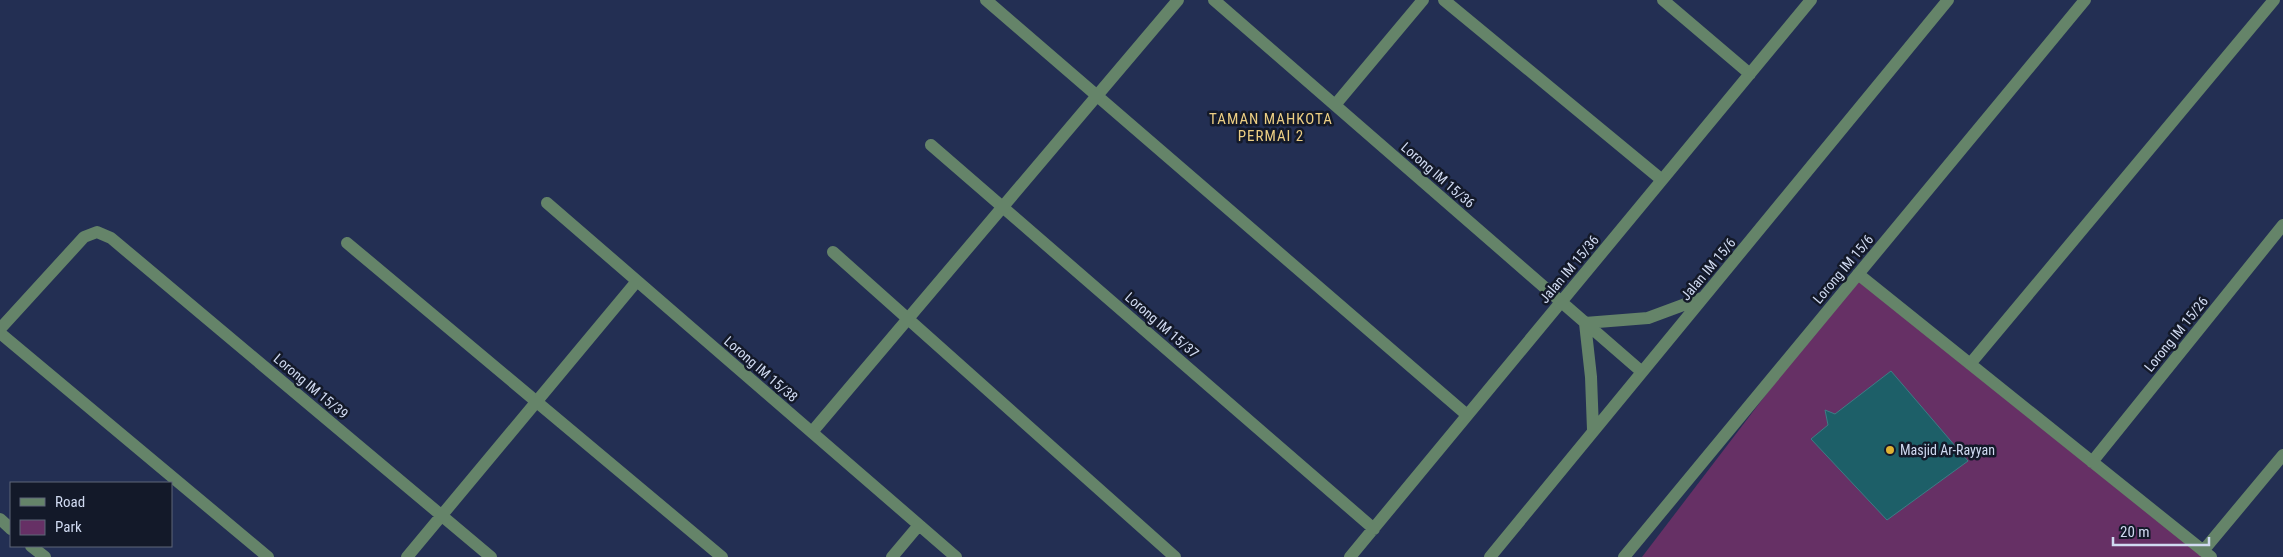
<svg xmlns="http://www.w3.org/2000/svg" width="2283" height="557" font-family="'Roboto Condensed',sans-serif">
  <style>
    .green { fill: #663065 }
    .building { fill: #1d5f68; stroke: #3d7c85 }
    .lines { fill: none; stroke-linecap: round; stroke-linejoin: round }
    .minor { stroke: #658469; stroke-width: 12 }
    .poi-dot { fill: #deb133; stroke: #131929; stroke-width: 2 }
    .labels { text-anchor: middle; stroke-width: 5; stroke-linejoin: round; paint-order: stroke }
    .street-label { font-size: 14px; fill: #d0daf1; stroke: #131929 }
    .poi-label { font-size: 14px; fill: #d0daf1; stroke: #131929; text-anchor: start }
    .neighbourhood-label { font-size: 15px; letter-spacing: 1px; fill: #edcf84; stroke: #131929 }
  </style>
  <rect width="100%" height="100%" fill="#232f53"/>
  <path class="green" d="M1858 274 2211 557H1642Z"/>
  <path class="building" d="M1891 371 1968 461 1887 520 1811 439 1828 425 1825 410 1835 414Z"/>
  <g class="lines">
    <path class="minor" d="M986 0 1467 415
      M1214 0 1642 372
      M1444 0 1662 180
      M1663 0 1750 74
      M1335 105 1423 0
      M931 145 1374 529
      M547 203 956 557
      M347 243 722 557
      M833 252 1175 557
      M1858 274 2211 557
      M0 329 84 237 97 232 111 238 491 557
      M0 333 268 557
      M1970 364 2274 0
      M1593 430 1591 377 1585 323 1648 318 1702 298
      M812 432 1178 0
      M2092 462 2283 225
      M0 519 11 529
      M31 546 45 557
      M2203 551 2283 455
      M407 557 637 281
      M892 557 919 525
      M1350 557 1811 0
      M1490 557 1948 0
      M1624 557 2085 0"/>
  </g>
  <circle class="poi-dot" cx="1890" cy="450" r="5"/>
  <g class="labels">
    <g class="street-label">
      <text transform="translate(1438 175) rotate(41)" y="5">Lorong IM 15/36</text>
      <text transform="translate(1569 269) rotate(-50)" y="5">Jalan IM 15/36</text>
      <text transform="translate(1708 269) rotate(-50)" y="5">Jalan IM 15/6</text>
      <text transform="translate(1843 269) rotate(-50)" y="5">Lorong IM 15/6</text>
      <text transform="translate(1162 325) rotate(41)" y="5">Lorong IM 15/37</text>
      <text transform="translate(2176 334) rotate(-51)" y="5">Lorong IM 15/26</text>
      <text transform="translate(761 369) rotate(41)" y="5">Lorong IM 15/38</text>
      <text transform="translate(311 386) rotate(40)" y="5">Lorong IM 15/39</text>
    </g>
    <g class="poi-label">
      <text x="1900" y="455">Masjid Ar-Rayyan</text>
    </g>
    <g class="neighbourhood-label">
      <text x="1271" y="124">TAMAN MAHKOTA<tspan x="1271" dy="17">PERMAI 2</tspan></text>
    </g>
  </g>
  <rect x="10" y="482" width="162" height="65" fill="#131929" stroke="#5f6679"/>
  <rect x="20" y="498" width="25" height="8" fill="#658469" stroke="#5f6679"/>
  <text x="55" y="507" font-size="15" fill="#d0daf1">Road</text>
  <rect x="20" y="520" width="25" height="15" fill="#663065" stroke="#5f6679"/>
  <text x="55" y="532" font-size="15" fill="#d0daf1">Park</text>
  <path d="M2113 537v8h96v-8" fill="none" stroke="#d0daf1" stroke-width="2.5"/>
  <text x="2120" y="537" font-size="15" fill="#d0daf1" stroke="#131929" stroke-width="4" paint-order="stroke">20 m</text>
</svg>
